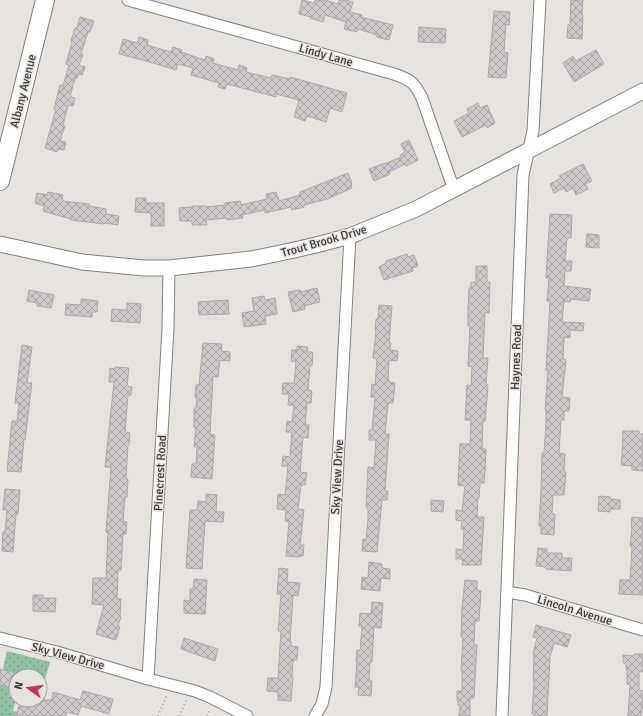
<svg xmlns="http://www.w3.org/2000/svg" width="643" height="716" font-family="Signika,sans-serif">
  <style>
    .grass { fill: url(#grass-dots) }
    .building { fill: url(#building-cross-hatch); stroke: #aba6a8 }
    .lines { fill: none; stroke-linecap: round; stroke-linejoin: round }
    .minor-casing { stroke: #85827f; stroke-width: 13 }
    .secondary-casing { stroke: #85827f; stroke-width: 17 }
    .trunk-casing { stroke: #85827f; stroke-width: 20 }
    .path { stroke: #a3a19e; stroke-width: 2; stroke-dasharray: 1 3; stroke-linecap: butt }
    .minor { stroke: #fff; stroke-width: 11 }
    .secondary { stroke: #fff; stroke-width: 15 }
    .trunk { stroke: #fff; stroke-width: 18 }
    .labels { text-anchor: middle; stroke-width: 3; stroke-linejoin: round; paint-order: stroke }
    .street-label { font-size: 12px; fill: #3c3b39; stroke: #e6e3df }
  </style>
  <defs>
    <pattern id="grass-dots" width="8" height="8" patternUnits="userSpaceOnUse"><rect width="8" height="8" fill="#8fc1a2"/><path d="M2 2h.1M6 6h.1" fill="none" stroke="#769e85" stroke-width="1.8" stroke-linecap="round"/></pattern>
    <pattern id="building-cross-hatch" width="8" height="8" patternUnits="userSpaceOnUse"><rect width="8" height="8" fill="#cdc9ca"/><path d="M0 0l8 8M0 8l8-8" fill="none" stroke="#a8a4a5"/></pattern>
  </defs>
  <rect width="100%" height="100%" fill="#e6e3df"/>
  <path class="grass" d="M7 651 50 662 42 689H40V676H16V683L14 682 16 673 3 670 4 668H3Z
    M0 685 11 688 9 696 16 698 13 711 18 712 17 716H0Z"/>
  <path class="building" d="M302 0 314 3 315 0H324L338 4 339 0H346L353 2 350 12 362 15 361 17 393 25 389 40 377 37V35L358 29 357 32 344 29 346 22 325 15 323 22 310 18 311 17 299 14Z
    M571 0H583L582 15H583L582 39 567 38 568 25H570Z
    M494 11 510 12 509 25 506 24 504 52 508 53 506 78 488 77Z
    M80 17 94 21 90 32H88L81 54 83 55 79 65 85 67 82 75 78 74 77 78H75L70 97 75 98 73 106 68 105 63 126H65L60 141 66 142 64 150 58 149 57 152 45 148 56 109H54L60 85 63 86 69 65 66 64 72 42 71 41 75 28H77Z
    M419 27 446 29 445 43 418 42Z
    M139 37 148 40 147 45 171 52 173 47 182 50 181 52 205 60 206 56 214 59 213 63 238 70 239 65 247 68 246 72 271 78 272 75 290 79V77L347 93 342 112 330 108 326 122 307 116 305 121 294 117 299 100 276 94V97L227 84 225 89 218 87 219 83 191 75 193 68 178 64 176 70 150 62 119 54 123 39 137 43Z
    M596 50 604 64 574 82 563 63 573 56 576 61Z
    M478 103 480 108 487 105 495 123 487 128 486 125 462 137 454 121 469 113 467 109Z
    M409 140 418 160 406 166 405 164 389 172 390 174 374 181 369 169 385 163V164L401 157 400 155 405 152 401 144Z
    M583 164 592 181 585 184 588 189 576 195 573 188 566 192 564 188 554 193 550 184 561 178 559 176Z
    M348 173 352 183 351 184 352 188 327 199 304 205V207L292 210 291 207 265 213V210L242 215 243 218 227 220V218L206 220 207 225H192V221H180L179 208 192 207V206H206V207L225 205V203L240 201 241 205 267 199 266 194 276 192 277 197H278L279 201 300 195V192Z
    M48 192 63 195 62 201 89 204V206L106 209V214L119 216 118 225 105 223 104 224 71 220V219L43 211 44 206 35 203 37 193 47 195Z
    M136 198H146V203H164V226H151V213L135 212Z
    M550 214 572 215 571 238H567L565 261H572L571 271H565L564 286 591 289 589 301 571 299 570 302 564 301 562 322 584 323 583 331 570 330V338L564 337 563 359 566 360 562 397 570 398 569 411H564V420H561L559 453 565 454 564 472H566L564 495H553L552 514H555L554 535 541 534V526H539L541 490 542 453H544L546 423V410H545L548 370H546L550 301H547L549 278H546Z
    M587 234 599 235V248L586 247Z
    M407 254 408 257 414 255 418 266 412 268 413 271 384 280 379 267 386 263V261Z
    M476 266H487V282H490L489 313 485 312 483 358H488L486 385H488L487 399 485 421H483L482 449H486L485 471 484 483H480L479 498H478L477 517H484L481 565H462L463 559H456V549L463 550 464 529H461L462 521 456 520V510L462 511 465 486 458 485 460 444H470L471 420H465L467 385 471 386 472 367 468 366 470 326H468V310L469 288H471V282H476Z
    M317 288 320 302 304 306 305 309 293 312 288 292 300 290 301 292Z
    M29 290 54 295 51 308 37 306V303L27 301Z
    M264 296 265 300 275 298 277 314 265 316 266 324 244 327 242 313 254 311 252 298Z
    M81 299 98 301 97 312H92V317L65 315 66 304 81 305Z
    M228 300 229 314 199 315 198 302Z
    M127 303 141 304 140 323 111 321 112 309 127 310Z
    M379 305 392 306 389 343H391L390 350 398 351 397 361 389 360 388 379 389 380V382L395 383 393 403H388L385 434H389L385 491H388L387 500H382L377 552 362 551 363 539 366 540 368 519V508L366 507 368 467 374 468 376 440H369V430H372L375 397H371L372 384 375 385 377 359 373 358 376 331 375 330 376 319H378Z
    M203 343 222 344 221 351 230 352V361L220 360 218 377 213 376 210 434 215 435 212 479 191 477 192 464H196L197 447H194L196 427H194V409L196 407 197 399 195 397 196 385H199Z
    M22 345 32 347 27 383H32L29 407 25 440 24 439 21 472 7 471 12 421H17L19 403H15Z
    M297 346 308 347 307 352H313L312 366 310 365 308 390 312 391 311 403H307L305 425H309L308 438 303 437 300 472 307 473 305 485H301L298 509 304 510 300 545H304L303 556H300L299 557 286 556 289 522 285 521 286 510 277 509 278 494 285 495 288 466H282L283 456 290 457 292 432H286L287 421 292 422 294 405H288L289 394H282L283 383H294L296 362 291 361 292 350H297Z
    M115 367 129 368 127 386 132 387 131 395H128L125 432 130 433 129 445H128L126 479H128L127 497H125L123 521 127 522 126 534H123L121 570H118L117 599H121L120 617H121L118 625 120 626 116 640 96 634 104 605 92 604 93 578H106L108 533 106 532 111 467H105L114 382H109L110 368 115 369Z
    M623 431H639V434H643V471L632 470V466L621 465 622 456Z
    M5 489 20 490 18 514H16L13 552 2 551 3 532H5L7 510H3Z
    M206 494 217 495 216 512H224L223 522 205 521 202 569 186 568 190 510H197L198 501 206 502Z
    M599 496 610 497V499L620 500V509H610V512L598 511Z
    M431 500 444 501 443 512 431 511Z
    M632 517 643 518V595L619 594 620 580H630L632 546H630L632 527H631Z
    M538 548 547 549V553H562V558H572L571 571 546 569V567L536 566Z
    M369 562 382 564V568L390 569V579L381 578 380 591 361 589 362 577 368 578Z
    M279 568 288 569 287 582 300 583 298 596 293 595 290 641H291V646L298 647 297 660H293L292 677H293L291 701 278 700V692L267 691 268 678H278L281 631H278L281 594H277Z
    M194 579 207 580 205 614 184 613V600L190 601V589H193Z
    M465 580 477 581V590L481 591 479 621H475L474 645H477L474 698H470V716H459L460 705H458V701H457V691H462V670H461L463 637H461L462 607Z
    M33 595H43V598H56L55 612 33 611Z
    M372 602 383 603 381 628 374 627 372 662H370L369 681H372L371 696 358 695 359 687H355L357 661H356L357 650 360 651 362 626H359L360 613 371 614Z
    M536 625 571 635 567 647 554 643 550 657 547 716H534V714H532L534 681H533L534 654H533L537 638 533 637Z
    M184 638 218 649 215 661 181 649Z
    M634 654H643V672L639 671V690L643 691V708L642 707 641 716H628L630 685 627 684V669H626V663H623V655L634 656Z
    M0 669 16 673 12 688 0 685Z
    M83 691 113 699 109 714 81 706 78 715 67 712 66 716H16L21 700H52L53 692 80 700Z"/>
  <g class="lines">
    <g class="minor-casing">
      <path id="minor" d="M128 0 394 74C411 80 414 82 422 98L454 190
        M507 592 525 595 643 630
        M0 638 57 652 148 679 195 691 210 697 247 716
        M148 679 168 328 169 268
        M315 716 322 704 326 687 350 236
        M502 716 523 175 533 131 540 0"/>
    </g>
    <g class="secondary-casing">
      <path id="secondary" d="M0 244 82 262 144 268H169L251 259 290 251 320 244 350 236 416 209 643 91"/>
    </g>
    <g class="trunk-casing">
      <path id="trunk" d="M0 181 45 0"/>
    </g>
    <path class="path" d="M158 716 167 695
      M179 716 187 699
      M207 716 210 709"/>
    <use href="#minor" class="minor"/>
    <use href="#secondary" class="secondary"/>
    <use href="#trunk" class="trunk"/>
  </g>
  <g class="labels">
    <g class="street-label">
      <text transform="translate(326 55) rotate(16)" y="4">Lindy Lane</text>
      <text transform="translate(23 91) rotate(-76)" y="4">Albany Avenue</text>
      <text transform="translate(324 241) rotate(-16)" y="4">Trout Brook Drive</text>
      <text transform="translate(516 357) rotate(-88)" y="4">Haynes Road</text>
      <text transform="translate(160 473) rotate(-87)" y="4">Pinecrest Road</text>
      <text transform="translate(337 477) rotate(-87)" y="4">Sky View Drive</text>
      <text transform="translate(575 610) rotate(17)" y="4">Lincoln Avenue</text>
      <text transform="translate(68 656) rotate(15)" y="4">Sky View Drive</text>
    </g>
  </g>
  <g transform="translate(28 688) rotate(284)"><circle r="19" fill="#e6e3df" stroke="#a2a09d"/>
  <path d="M0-3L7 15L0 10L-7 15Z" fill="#c3345c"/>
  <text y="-6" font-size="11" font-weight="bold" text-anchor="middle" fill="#3c3b39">N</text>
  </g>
</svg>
